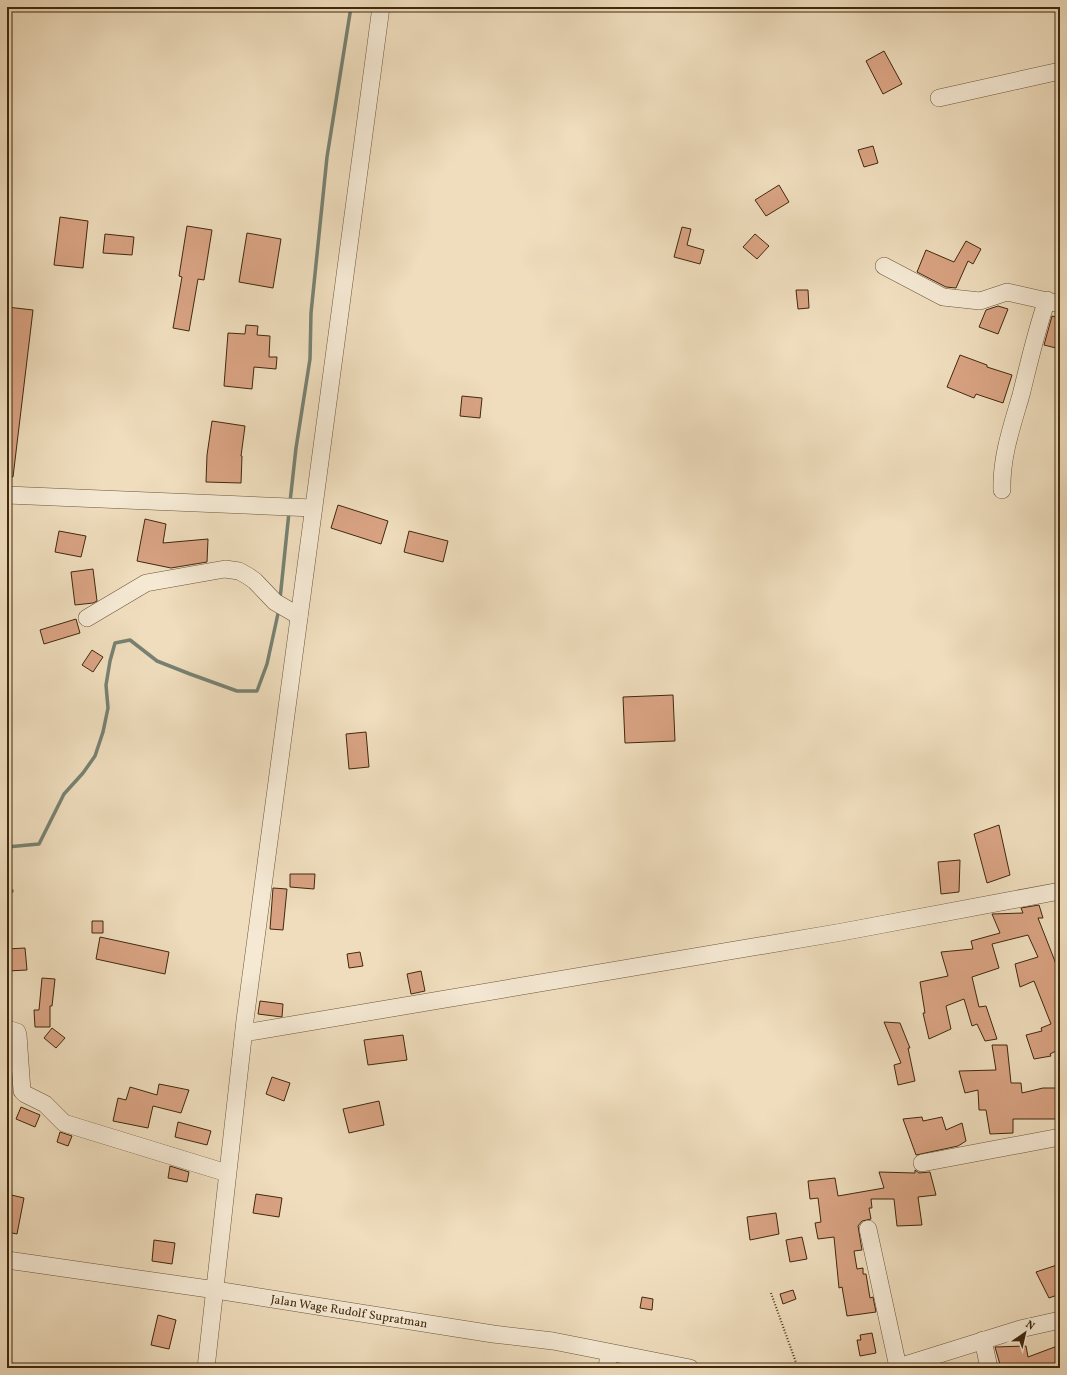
<svg xmlns="http://www.w3.org/2000/svg" width="1067" height="1375" font-family="Vollkorn,serif">
  <style>
    .lines { fill: none; stroke-linecap: round; stroke-linejoin: round }
    .stream { stroke: #778172; stroke-width: 3.5 }
    .building { fill: #d9a383; stroke: #40290d }
    .minor-casing { stroke: #6c5639; stroke-width: 18 }
    .path { stroke: #40290d; stroke-width: 2; stroke-dasharray: 1 2; stroke-linecap: butt }
    .minor { stroke: #f5e9d4; stroke-width: 17 }
    .labels { text-anchor: middle; stroke-width: 3.5; stroke-linejoin: round; paint-order: stroke }
    .street-label { font-size: 12px; fill: #40290d; stroke: #f5e9d4 }
  </style>
  <rect width="100%" height="100%" fill="#efddbd"/>
  <filter id="stains"><feTurbulence type="fractalNoise" baseFrequency=".005" numOctaves="4"/><feColorMatrix values="0 0 0 0 .2 0 0 0 0 .09 0 0 0 0 .02 0 0 0 .5 -.17"/></filter>
  <radialGradient id="worn" r=".72"><stop offset=".6" stop-color="#630" stop-opacity="0"/><stop offset="1" stop-color="#630" stop-opacity=".3"/></radialGradient>
  <g class="lines">
    <path class="stream" d="M290 502 296 448 310 359 311 313 327 157 351 7
      M280 599 289 512
      M7 847 39 844 64 794 83 773 95 756 103 732 108 708 106 685 110 661 115 643 130 640 157 661 190 674 237 691H257L267 664 279 609
      M7 888 12 891 7 896"/>
  </g>
  <path class="building" d="M884 51 902 84 883 94 866 61Z
    M873 146 878 163 864 167 858 150Z
    M779 185 789 202 766 216 755 200Z
    M60 217 88 221 83 268 54 265Z
    M187 226 212 230 204 280 198 279 189 331 173 328 182 277 179 276Z
    M682 227 691 229 687 245 704 250 700 264 674 257Z
    M247 233 281 239 273 288 239 282Z
    M105 234 134 237 132 255 103 253Z
    M755 234 769 246 757 259 743 247Z
    M966 241 981 249 973 264 968 261 956 288 946 287 917 272 926 250 954 262Z
    M796 290H808L809 308 798 309Z
    M998 306 1008 309 998 334 979 327 986 310Z
    M7 307 33 310 13 477 7 476Z
    M1052 316 1060 318V349L1044 345Z
    M246 325 258 326 257 335 270 336 269 357H277L276 369 254 367 252 389 224 386 228 333 245 334Z
    M960 355 987 365V367L1012 375 1003 403 976 394 974 398 947 387Z
    M462 396 482 398 480 418 460 416Z
    M212 421 245 426 241 456H242L241 483 206 482 207 455Z
    M338 505 388 521 381 544 331 528Z
    M145 519 166 524 163 543 208 539 207 562 171 568 137 561Z
    M59 531 86 536 81 557 55 552Z
    M409 531 448 541 443 562 404 552Z
    M93 569 97 601 93 603 75 605 71 572Z
    M76 619 80 633 44 644 40 630Z
    M92 650 103 657 93 672 82 665Z
    M673 695 675 741 625 743 623 697Z
    M366 732 369 767 349 769 346 734Z
    M999 825 1010 875 987 883 974 834Z
    M960 860 959 892 941 894 938 862Z
    M290 874H315L314 889 290 887Z
    M273 888 287 889 283 930 270 929Z
    M1039 905 1043 918H1038L1058 969 1060 967V1049L1050 1054 1051 1056 1034 1059 1026 1035 1042 1031 1041 1028 1051 1024 1034 981 1020 987 1015 964 1038 957 1028 935 992 944 999 968 972 977 979 1007 986 1006 997 1039 985 1041 977 1024 972 1026 964 999 946 1006 951 1029 929 1039 923 1013H925L920 982 948 976 941 952 973 949 971 941 1000 933 992 914 1023 913 1021 908Z
    M92 921H103V933H92Z
    M100 937 169 952 165 974 96 959Z
    M25 948 27 970 7 971V949Z
    M360 952 363 966 349 968 347 954Z
    M421 971 425 991 411 994 407 974Z
    M42 978 55 979 52 1006H50V1027H35L34 1010H39Z
    M260 1001 283 1004 282 1017 258 1014Z
    M884 1022 900 1023 910 1048H908L915 1081 898 1085 894 1065 901 1063Z
    M52 1028 65 1038 56 1048 44 1038Z
    M403 1035 407 1060 368 1065 364 1040Z
    M992 1045H1007L1011 1083H1021L1022 1093 1043 1088H1056L1058 1119H1013V1133L990 1134 986 1110H979L978 1090 965 1093 959 1071 996 1070Z
    M272 1077 290 1083 284 1101 266 1094Z
    M159 1084 189 1090 181 1113 153 1106 148 1128 113 1121 118 1098 126 1100 130 1087 157 1095Z
    M379 1101 384 1125 349 1133 343 1109Z
    M21 1107 40 1115 35 1127 16 1119Z
    M922 1117 923 1121 942 1117 946 1130 962 1123 966 1141 958 1146 916 1155 903 1119Z
    M178 1122 211 1131 207 1145 175 1137Z
    M60 1132 72 1136 68 1146 57 1142Z
    M170 1166 189 1172 187 1182 168 1178Z
    M915 1170 919 1173 930 1172 936 1195 918 1197 922 1225 897 1226 894 1199H871L872 1208H869L871 1219 862 1221 858 1226 862 1250 854 1251 857 1269 863 1268V1274H866L870 1298 873 1297 876 1312 847 1316 842 1287 839 1288 834 1237 818 1239 815 1223 821 1222 818 1198 810 1199 808 1181 835 1178 838 1196 884 1188 879 1172 915 1173Z
    M7 1194 24 1198 17 1234 7 1232Z
    M256 1194 282 1198 279 1217 253 1213Z
    M776 1213 779 1234 750 1240 747 1217Z
    M802 1237 807 1259 790 1262 786 1240Z
    M154 1240 175 1243 172 1264 152 1261Z
    M1060 1264V1294L1049 1298 1036 1272Z
    M793 1290 796 1299 783 1304 780 1294Z
    M642 1297 653 1299 652 1310 640 1308Z
    M158 1315 176 1320 169 1349 151 1345Z
    M872 1333 876 1353 860 1356 857 1340H861L860 1335Z
    M1060 1345V1368H1001L995 1347 1026 1346 1028 1357Z"/>
  <g class="lines">
    <g class="minor-casing">
      <g id="minor">
        <path d="M939 98 1060 71"/>
        <path d="M884 266 943 297 980 301 1007 292 1060 304"/>
        <path d="M1002 490C1001 457 1012 426 1021 395 1029 363 1036 331 1047 300"/>
        <path d="M7 495 313 508"/>
        <path d="M87 618 146 583 225 569 239 571 248 576 255 581 275 602 299 616"/>
        <path d="M7 1029 17 1032 18 1035 22 1091 25 1094 45 1104 64 1123 227 1173"/>
        <path d="M244 1033 842 932 1060 891"/>
        <path d="M922 1163 1060 1137"/>
        <path d="M868 1229 898 1367"/>
        <path id="s1" d="M7 1260 216 1290 493 1334 553 1341 690 1368"/>
        <path d="M983 1340 989 1368"/>
        <path d="M206 1368 245 1020 381 7"/>
        <path d="M607 1368 609 1353"/>
        <path d="M895 1368 1020 1329 1060 1320"/>
      </g>
    </g>
    <path class="path" d="M771 1293 798 1368"/>
    <use href="#minor" class="minor"/>
  </g>
  <g class="labels">
    <g class="street-label">
      <text dy="4" stroke="none"><textPath href="#s1" startOffset="346">Jalan Wage Rudolf Supratman</textPath></text>
    </g>
  </g>
  <rect width="1067" height="1375" fill="none" stroke="#efddbd" stroke-width="24"/>
  <rect x="8" y="8" width="1051" height="1359" fill="none" stroke="#40290d" stroke-width="2"/>
  <rect x="12" y="12" width="1043" height="1351" fill="none" stroke="#40290d"/>
  <g transform="translate(1025 1333) rotate(34)" stroke="#f5e9d4" stroke-width="3" paint-order="stroke">
  <path d="M0-3L7 15L0 10L-7 15Z" fill="#40290d"/>
  <text y="-6" font-size="11" font-weight="bold" text-anchor="middle" fill="#40290d">N</text>
  </g>
  <rect width="100%" height="100%" filter="url(#stains)"/>
  <rect width="100%" height="100%" fill="url(#worn)"/>
</svg>
